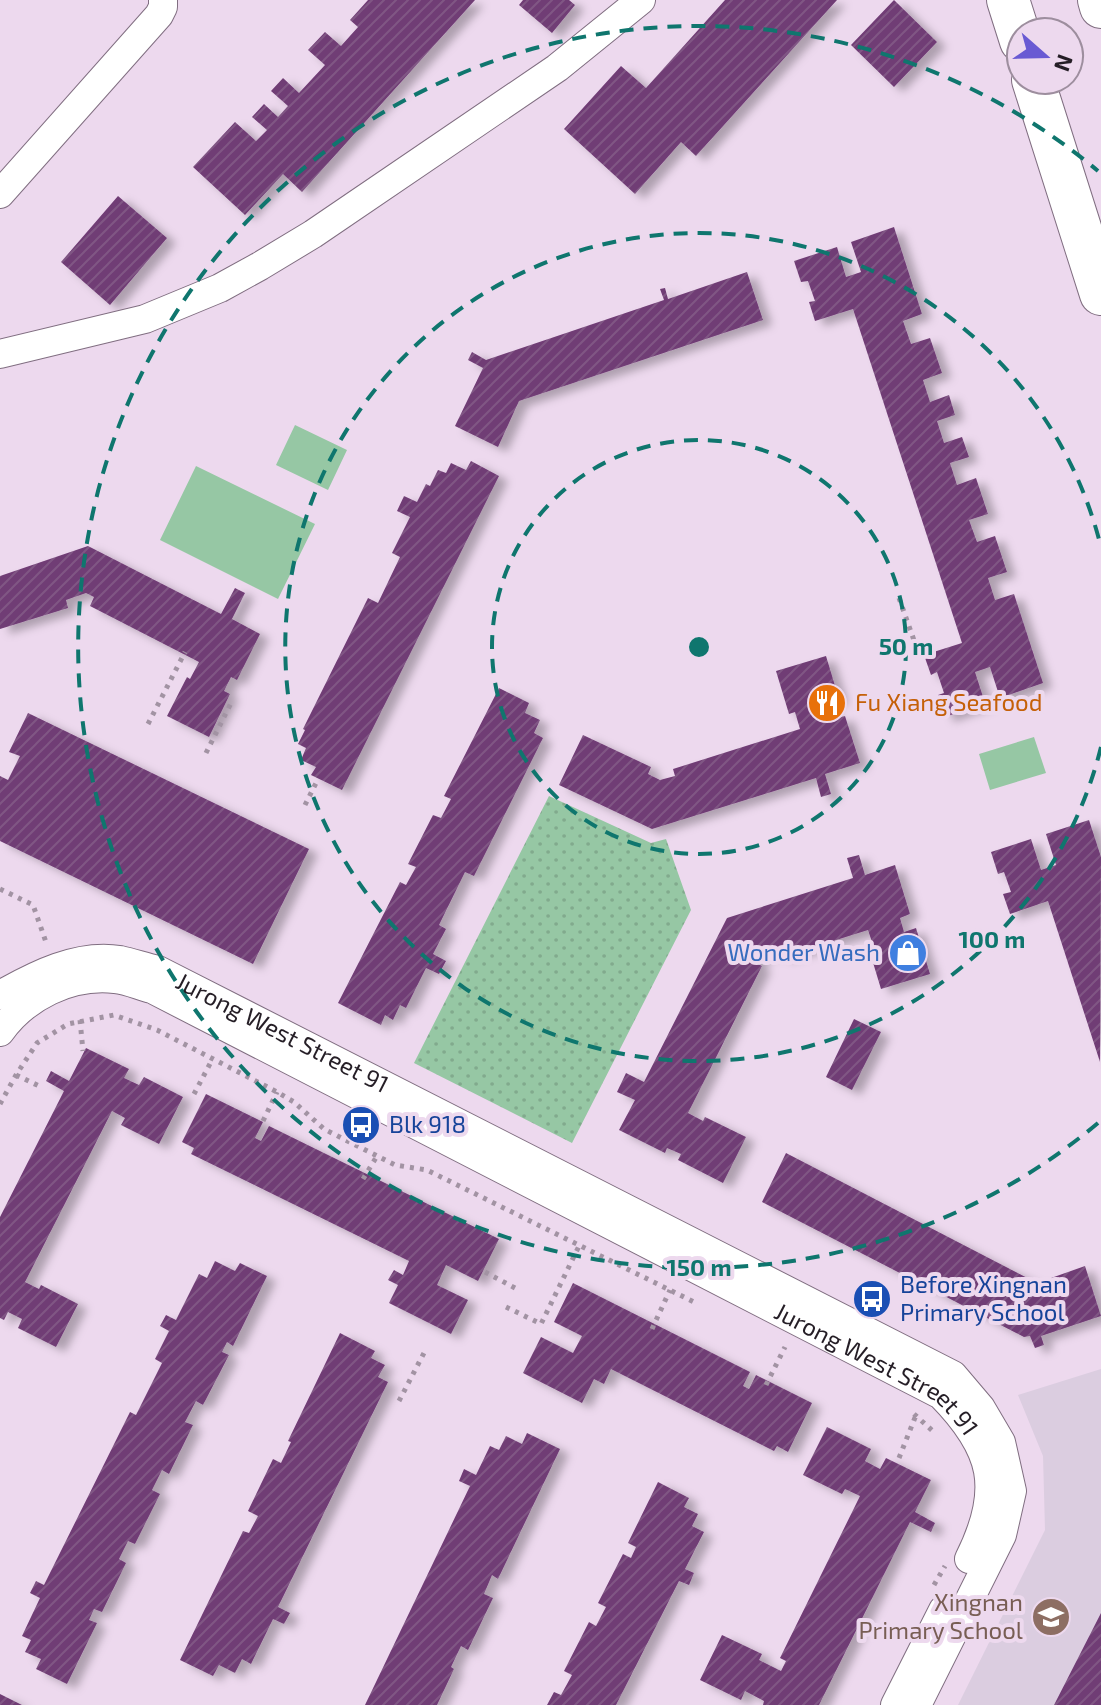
<svg xmlns="http://www.w3.org/2000/svg" width="1101" height="1705" font-family="'Exo 2',sans-serif">
  <style>
    .education { fill: #dbcde0 }
    .grass { fill: url(#grass-dots) }
    .park { fill: #96c7a4 }
    .building { fill: url(#building-hatch); filter: url(#shadow) }
    .lines { fill: none; stroke-linecap: round; stroke-linejoin: round }
    .minor-casing { stroke: #806e81; stroke-width: 30 }
    .highway-casing { stroke: #806e81; stroke-width: 44 }
    .path { stroke: #a293a3; stroke-width: 5; stroke-dasharray: 4 6; stroke-linecap: butt }
    .minor { stroke: #fff; stroke-width: 28 }
    .highway { stroke: #fff; stroke-width: 42 }
    .ring { fill: none; stroke: #0f766e; stroke-width: 4; stroke-dasharray: 14 10 }
    .labels { text-anchor: middle; stroke-width: 8; stroke-linejoin: round; paint-order: stroke }
    .food-label { font-size: 24px; fill: #c56008; stroke: #edd9ee; text-anchor: start }
    .shop-label { font-size: 24px; fill: #366cbe; stroke: #edd9ee; text-anchor: end }
    .street-label { font-size: 24px; fill: #251e26; stroke: #edd9ee }
    .transit-label { font-size: 24px; fill: #164399; stroke: #edd9ee; text-anchor: start }
    .education-label { font-size: 24px; fill: #785e54; stroke: #edd9ee; text-anchor: end }
    .centre { fill: #0f766e; stroke: #edd9ee; stroke-width: 4 }
    .ring-label { font-size: 24px; text-anchor: middle; font-weight: bold; fill: #0f766e; stroke: #edd9ee; stroke-width: 8; stroke-linejoin: round; paint-order: stroke }
  </style>
  <defs>
    <pattern id="grass-dots" width="8" height="8" patternUnits="userSpaceOnUse" patternTransform="scale(2)"><rect width="8" height="8" fill="#96c7a4"/><path d="M2 2h.1M6 6h.1" fill="none" stroke="#81aa8d" stroke-width="1.8" stroke-linecap="round"/></pattern>
    <pattern id="building-hatch" width="6" height="6" patternUnits="userSpaceOnUse" patternTransform="scale(2)"><rect width="6" height="6" fill="#703c75"/><path d="M-1 1l2-2M0 6l6-6M5 7l2-2" fill="none" stroke="#805684"/></pattern>
    <filter id="shadow"><feDropShadow dx="9" dy="5" stdDeviation="4" flood-color="#0004"/></filter>
  </defs>
  <rect width="100%" height="100%" fill="#edd9ee"/>
  <path class="education" d="M1101 1369V1705H958L1045 1530 1043 1456 1018 1395Z"/>
  <path class="grass" d="M549 796 651 843 666 839 691 910 572 1143 414 1063Z"/>
  <path class="park" d="M295 425 347 450 328 490 276 465Z
    M196 466 315 524 278 599 160 540Z
    M1034 737 1046 773 990 790 979 754Z"/>
  <path class="building" d="M368 0H475L302 192 283 174 245 215 193 167 235 122 256 141 267 130 252 117 264 104 278 117 288 106 271 91 283 78 299 93 325 65 308 50 325 32 341 46 358 27 350 20Z
    M523 0H569L575 5 552 33 519 5Z
    M725 0H837L696 156 681 142 635 194 564 129 621 66 646 88Z
    M894 0 937 42 894 87 851 45Z
    M118 196 167 238 110 305 61 262Z
    M894 227 922 314 903 321 911 344 930 338 942 373 923 380 930 402 949 395 955 415 937 421 944 443 962 437 969 457 950 463 957 485 976 478 988 514 969 520 977 542 995 536 1007 572 988 578 995 600 1014 594 1043 683 1000 698 990 667 975 672 985 703 945 717 938 695 944 693 937 672 931 675 924 655 962 643 853 309 815 321 809 302 815 301 808 281 801 282 794 261 837 247 846 277 861 272 851 242Z
    M747 272 763 320 519 401 498 447 455 426 483 368 468 360 472 352 486 360 664 300 660 289 665 288 668 299Z
    M471 461 499 476 342 790 311 775 316 767 301 760 306 748 298 744 305 730 303 729 368 598 378 603 400 557 392 553 410 517 397 511 404 496 417 502 426 484 430 486 438 470 446 473 451 463 466 470Z
    M88 546 221 614 235 588 245 593 232 619 260 634 237 680 231 677 224 691 230 694 209 737 167 716 187 677 190 679 199 662 90 606 94 597 86 593 66 600 68 608 0 629V576Z
    M826 656 839 699 828 702 833 719 845 716 860 763 825 774 831 794 821 797 816 778 652 829 559 785 583 735 651 767 648 774 660 780 675 776 673 769 800 729 795 712 789 714 776 671Z
    M499 688 529 703 525 713 540 720 534 733 543 738 474 876 465 872 439 925 446 929 433 954 446 961 439 974 426 968 406 1008 400 1005 393 1020 385 1015 381 1025 338 1003 400 882 406 885 416 867 408 864 433 815 441 818 451 799 444 796Z
    M28 713 309 849 253 964 0 841V776L8 780 20 756 9 752Z
    M1089 820 1101 857 1100 1062 1048 901 1010 914 1003 894 1011 892 1004 872 998 874 991 852 1031 839 1041 870 1056 865 1046 834Z
    M859 855 865 875 895 865 910 914 900 918 904 932 916 928 930 974 881 989 868 946 873 945 868 930 782 957 780 950 760 956 756 963 762 966 688 1113 703 1121 705 1117 746 1137 723 1183 678 1160 681 1154 667 1148 665 1153 619 1130 635 1100 617 1092 626 1073 644 1082 727 918 853 878 847 858Z
    M854 1019 881 1032 852 1090 826 1077Z
    M86 1048 129 1069 124 1078 139 1085 144 1077 183 1097 159 1144 121 1125 125 1118 112 1111 25 1282 39 1289 41 1285 78 1304 56 1347 18 1328 22 1319 8 1312 4 1320 0 1318V1217L64 1091 46 1081 51 1071 69 1081Z
    M206 1094 263 1122 255 1138 261 1141 269 1126 499 1239 478 1281 446 1265 437 1285 468 1300 451 1334 389 1303 398 1285 388 1280 394 1270 403 1275 409 1261 191 1154 194 1148 182 1142Z
    M786 1153 1037 1283 1085 1266 1101 1316 1041 1336 1044 1345 1035 1348 1030 1336 1024 1337 762 1202Z
    M215 1261 235 1271 240 1263 267 1276 233 1346 227 1342 222 1352 229 1355 203 1405 196 1401 185 1422 193 1425 169 1474 162 1470 152 1490 160 1494 135 1544 128 1541 119 1559 126 1563 102 1612 94 1609 89 1620 97 1623 67 1684 36 1669 41 1659 25 1652 31 1640 22 1636 40 1598 30 1593 36 1581 44 1585 130 1412 136 1415 162 1363 155 1359 169 1331 160 1326 166 1315 176 1320 199 1274 207 1278Z
    M573 1283 750 1372 743 1386 749 1389 756 1375 812 1403 788 1452 777 1446 774 1451 611 1369 604 1384 594 1379 582 1403 523 1373 541 1337 573 1353 582 1336 554 1322Z
    M340 1333 375 1351 371 1358 385 1365 378 1377 388 1382 278 1607 290 1613 284 1624 273 1619 251 1664 242 1659 235 1673 219 1665 213 1676 180 1660 243 1531 249 1533 258 1516 248 1511 273 1459 281 1463 291 1442 288 1441Z
    M827 1427 871 1449 865 1461 880 1469 886 1458 931 1480 915 1512 935 1523 931 1532 910 1522 819 1705H763L764 1701 745 1691 741 1700 700 1680 722 1635 762 1654 759 1660 781 1671 786 1661 780 1658 860 1496 845 1489 842 1494 803 1475Z
    M527 1433 560 1449 498 1579 492 1575 484 1594 493 1598 468 1650 461 1646 451 1667 454 1669 437 1705H365L470 1486 459 1481 464 1469 476 1475 490 1446 499 1450 506 1436 522 1444Z
    M658 1482 689 1498 684 1507 698 1514 692 1526 704 1532 685 1569 694 1573 689 1585 679 1581 616 1705H547L554 1692 561 1695 572 1675 564 1671 589 1622 596 1626 606 1607 598 1603 623 1554 631 1558 636 1547 628 1543Z
    M1101 1613V1705H1054Z
    M0 1694 22 1705H0Z"/>
  <g class="lines">
    <g class="minor-casing">
      <g id="minor">
        <path d="M0 194 159 15 163 7V0"/>
        <path d="M0 354 145 319 220 288 260 266 313 234 557 68 641 0"/>
        <path id="s1" d="M0 995C35 975 78 953 120 960 133 963 145 967 158 970L953 1375 981 1408 1001 1442 1012 1491 1002 1535 917 1705"/>
        <path id="s2" d="M0 1032C25 997 70 974 115 979 127 980 140 986 152 989L941 1395C994 1449 1004 1489 969 1559"/>
        <path d="M895 1705 943 1610"/>
      </g>
    </g>
    <g class="highway-casing">
      <path id="highway" d="M1008 0 1021 41
        M1099 0 1101 7
        M1033 80 1101 294"/>
    </g>
    <path class="path" d="M899 598 916 646
      M148 724 185 652
      M206 753 232 701
      M305 805 316 783
      M0 889 33 905 47 945
      M80 1020 83 1051
      M16 1075 39 1086
      M194 1094 212 1060
      M0 1104 16 1075 37 1043 68 1024 114 1015 157 1030 277 1092 294 1102 324 1129 395 1165 427 1170 698 1304
      M263 1121 277 1092
      M363 1179 377 1156
      M485 1272 515 1288
      M506 1307 541 1324 580 1244
      M652 1329 670 1290
      M766 1385 785 1347
      M399 1401 425 1351
      M914 1414 936 1434
      M899 1458 916 1415
      M934 1585 945 1566"/>
    <use href="#minor" class="minor"/>
    <use href="#highway" class="highway"/>
  </g>
  <g class="ring">
    <circle cx="699" cy="647" r="207"/>
    <path d="M1101 747A414 414 0 1 1 1101 547"/>
    <path d="M1098 1123A621 621 0 1 1 1098 171"/>
  </g>
  <defs>
    <g id="restaurant-disc" transform="scale(2)"><circle r="9.5" fill="#e8710a" stroke="#edd9ee"/><path d="M-5-6h1v4h1v-4h1v4h1v-4h1v5L-1.5 .5V6h-2V.5L-5-1ZM5-6V6H3V1.5H1.5Q1.5-4 5-6Z" fill="#fff"/></g>
    <g id="shop-disc" transform="scale(2)"><circle r="9.5" fill="#3f7fe0" stroke="#edd9ee"/><path d="M-5-2.5h2.3a2.7 3.5 0 0 1 5.4 0H5L5.5 6h-11ZM-1.5-2.5h3a1.5 2.3 0 0 0-3 0Z" fill="#fff"/></g>
    <g id="bus-disc" transform="scale(2)"><circle r="9.5" fill="#1a4fb4" stroke="#edd9ee"/><path d="M-5-6H5V4H4V6H2V4H-2V6H-4V4H-5ZM-3.5-4V0h7V-4ZM-3.5 1.2v1.5H-2V1.2ZM2 1.2v1.5H3.5V1.2Z" fill="#fff"/></g>
    <g id="school-disc" transform="scale(2)"><circle r="9.5" fill="#8d6e63" stroke="#edd9ee"/><path d="M0-5L7-2L0 1L-7-2ZM-4 1L0 2.5L4 1V4Q0 6-4 4Z" fill="#fff"/></g>
  </defs>
  <g fill-rule="evenodd">
    <use href="#restaurant-disc" x="827" y="703"/>
    <use href="#shop-disc" x="908" y="953"/>
    <use href="#bus-disc" x="361" y="1125"/>
    <use href="#bus-disc" x="872" y="1299"/>
    <use href="#school-disc" x="1051" y="1617"/>
  </g>
  <g class="labels">
    <g class="food-label">
      <text x="855" y="711">Fu Xiang Seafood</text>
    </g>
    <g class="shop-label">
      <text x="880" y="961">Wonder Wash</text>
    </g>
    <g class="street-label">
      <text dy="8" stroke="none"><textPath href="#s1" startOffset="306">Jurong West Street 91</textPath></text>
      <text dy="8" stroke="none"><textPath href="#s2" startOffset="990">Jurong West Street 91</textPath></text>
    </g>
    <g class="transit-label">
      <text x="389" y="1133">Blk 918</text>
      <text x="900" y="1293">Before Xingnan<tspan x="900" dy="28">Primary School</tspan></text>
    </g>
    <g class="education-label">
      <text x="1023" y="1611">Xingnan<tspan x="1023" dy="28">Primary School</tspan></text>
    </g>
  </g>
  <circle cx="699" cy="647" r="12" class="centre"/>
  <g class="ring-label">
    <text x="906" y="655">50 m</text>
    <text x="992" y="948">100 m</text>
    <text x="699" y="1276">150 m</text>
  </g>
  <g transform="translate(1045 56) rotate(110)"><circle r="38" fill="#edd9ee" stroke="#9d8e9e" stroke-width="2"/>
  <path d="M0-6L14 30L0 20L-14 30Z" fill="#695ad3"/>
  <text y="-12" font-size="22" font-weight="bold" text-anchor="middle" fill="#251e26">N</text>
  </g>
</svg>
